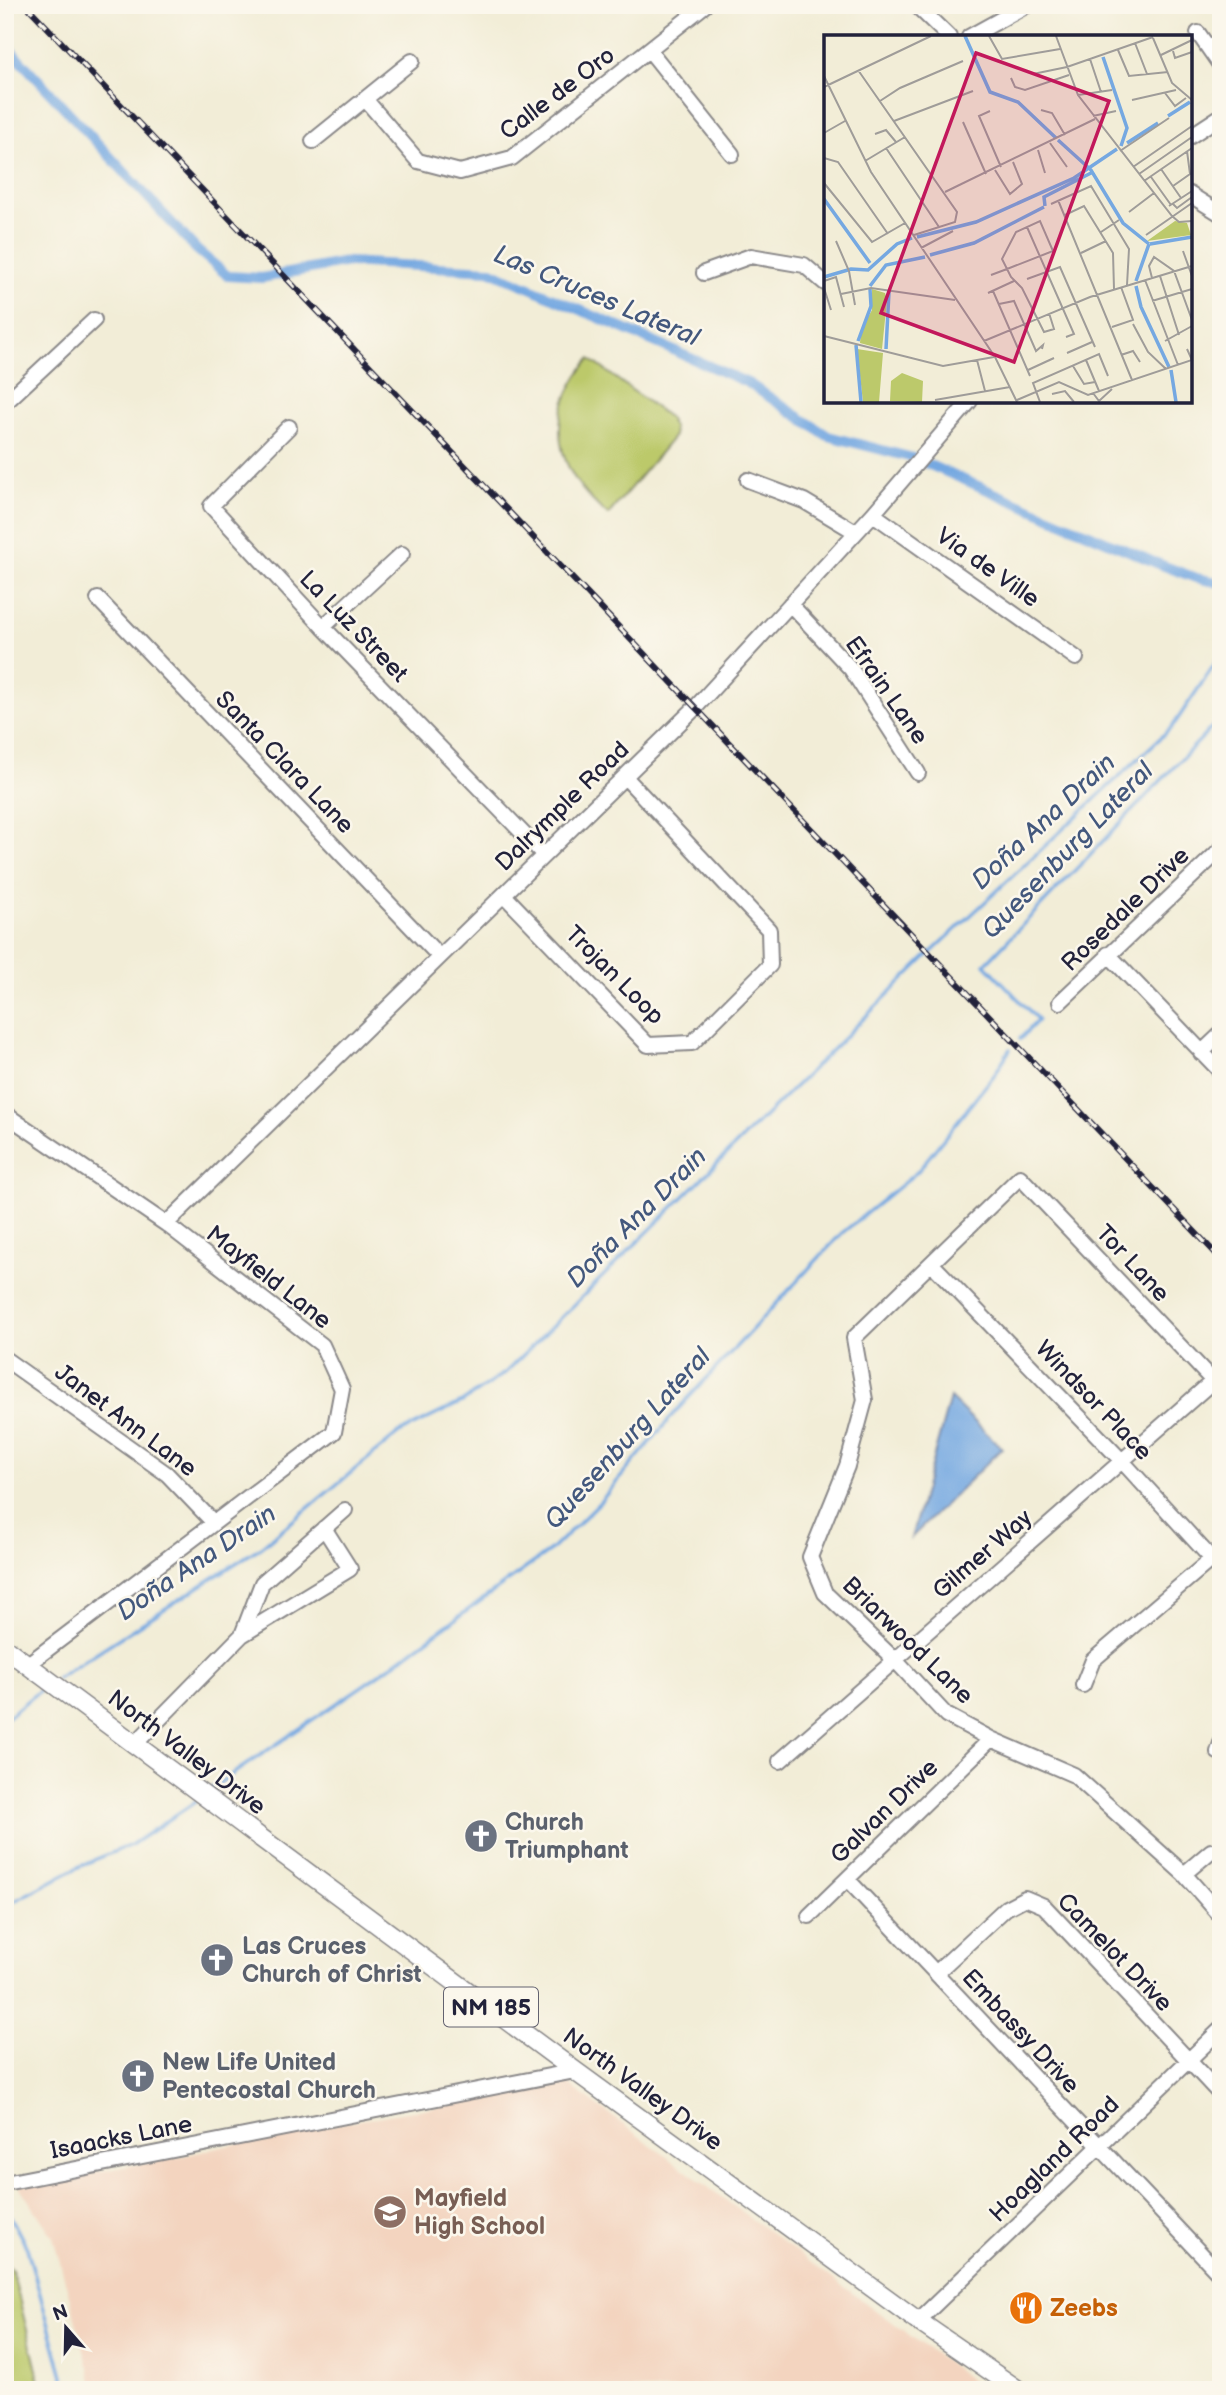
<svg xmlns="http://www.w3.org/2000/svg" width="1226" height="2395" font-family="'Balsamiq Sans',sans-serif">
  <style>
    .built { fill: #f3d4bf }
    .green { fill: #bcc96b; stroke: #6f7653; stroke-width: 2 }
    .water { fill: #75a8e1; stroke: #4c658e; stroke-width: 2 }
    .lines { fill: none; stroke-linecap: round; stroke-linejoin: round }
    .stream { stroke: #75a8e1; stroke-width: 3.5 }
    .canal { stroke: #75a8e1; stroke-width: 10 }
    .minor-casing { stroke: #8a8889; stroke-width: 18 }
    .major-casing { stroke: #8a8889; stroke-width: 21 }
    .minor { stroke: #fff; stroke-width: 14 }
    .major { stroke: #fff; stroke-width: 18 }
    .rail-casing { stroke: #22223b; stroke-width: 6 }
    .rail { stroke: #fbf7ec; stroke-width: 3.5; stroke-dasharray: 10; stroke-linecap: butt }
    .labels { text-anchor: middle; stroke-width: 5; stroke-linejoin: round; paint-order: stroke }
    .shield { fill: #fbf7ec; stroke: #636270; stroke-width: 2 }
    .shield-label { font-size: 23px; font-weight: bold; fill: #22223b }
    .street-label { font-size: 24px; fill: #22223b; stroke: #fbf7ec }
    .worship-label { font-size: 24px; font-weight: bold; fill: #5b616d; stroke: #fbf7ec; text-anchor: start }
    .education-label { font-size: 24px; font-weight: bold; fill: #785e54; stroke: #fbf7ec; text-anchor: start }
    .food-label { font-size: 24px; font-weight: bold; fill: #c56008; stroke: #fbf7ec; text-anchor: start }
    .water-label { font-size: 26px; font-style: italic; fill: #43587d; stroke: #fbf7ec }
    .inset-river { fill: none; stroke: #75a8e1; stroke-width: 3.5 }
    .inset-road { fill: none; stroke: #9f9c99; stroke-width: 2 }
    .view { fill: #c2185b; fill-opacity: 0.15; stroke: #c2185b; stroke-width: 3.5 }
    .inset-edge { fill: none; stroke: #22223b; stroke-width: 3.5 }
  </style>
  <rect width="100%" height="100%" fill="#fbf7ec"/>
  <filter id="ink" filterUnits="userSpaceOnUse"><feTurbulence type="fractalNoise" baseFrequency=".0143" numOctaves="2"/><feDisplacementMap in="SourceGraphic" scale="14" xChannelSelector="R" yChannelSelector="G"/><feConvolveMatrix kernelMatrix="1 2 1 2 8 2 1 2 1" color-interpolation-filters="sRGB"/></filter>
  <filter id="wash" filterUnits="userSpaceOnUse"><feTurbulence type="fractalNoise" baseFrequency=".00686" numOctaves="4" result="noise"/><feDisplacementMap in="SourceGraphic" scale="28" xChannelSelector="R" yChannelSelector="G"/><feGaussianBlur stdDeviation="1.57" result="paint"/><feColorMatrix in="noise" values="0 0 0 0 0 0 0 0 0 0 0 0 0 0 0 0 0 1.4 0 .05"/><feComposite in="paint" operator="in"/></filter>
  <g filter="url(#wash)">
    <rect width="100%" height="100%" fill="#f2edd7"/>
    <path class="built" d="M568 2084 984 2390H95L53 2237 19 2186 179 2157 274 2135Z"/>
    <path class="green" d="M590 359 668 417 673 427 674 436 608 515C554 470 542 416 590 359Z
      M5 2262 12 2270 42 2390H5Z"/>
    <path class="water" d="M950 1398 1002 1448 911 1538Z"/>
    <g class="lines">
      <path class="stream" d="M1020 1039 1038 1020 985 964 1221 718
        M57 1678 261 1547 399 1433 462 1402 505 1373 923 960 1173 726 1221 655
        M5 1719 45 1686
        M212 1788 374 1678 551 1550 600 1502 678 1409 842 1233 917 1172 995 1074 1010 1049
        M5 1906 84 1864 131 1845 195 1802
        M5 2206 27 2248 67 2390"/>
      <path class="canal" d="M5 44 197 250 228 276 262 278 347 262 489 270 748 383 828 436 913 458
        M925 463 1154 562 1196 578 1221 583"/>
    </g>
  </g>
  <g filter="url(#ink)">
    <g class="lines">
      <g class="minor-casing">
        <path id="minor" d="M916 5 949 37
          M1198 33 1221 66
          M969 37 1027 5
          M650 51 732 154
          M365 99 418 161 460 172 512 158 705 5
          M1189 137 1221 116
          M313 141 412 61
          M1189 194 1221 214
          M704 273 751 256 804 265 825 283
          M5 403 94 320
          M289 427 211 506 323 627 544 855
          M748 480 804 501 854 531
          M873 514 1076 658
          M98 599 439 956
          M790 604 851 669 918 773
          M323 627 402 554
          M504 895 648 1045 692 1043 770 965 769 930 625 777
          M1108 954 1221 1072
          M1060 1002 1221 849
          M1201 1053 1221 1034
          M5 1114 166 1224 322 1345 342 1389 334 1432 28 1664
          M166 1224 695 708 873 514 970 401
          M932 1264 1122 1461 1221 1569
          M5 1359 167 1474 214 1523
          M242 1635 350 1569 324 1528
          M1083 1685 1093 1660 1221 1551
          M135 1744 242 1635 262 1583 345 1510
          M1218 1752 1221 1743
          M780 1761 1213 1381 1020 1177 854 1338 865 1400 847 1466 810 1557 825 1593 895 1660 946 1715 991 1739 1074 1775 1184 1874 1221 1916
          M1184 1874 1211 1851
          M847 1879 1221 2275
          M809 1916 991 1739
          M936 1973 1006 1908 1025 1898 1044 1906 1221 2095
          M5 2183 575 2071
          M918 2321 1221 2029"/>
      </g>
      <g class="major-casing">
        <path id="major" d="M5 1648 575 2071 918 2321 1018 2390"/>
      </g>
      <use href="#minor" class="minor"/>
      <use href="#major" class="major"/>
      <g class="rail-casing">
        <path id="rail" d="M26 5 1221 1259"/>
      </g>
      <use href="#rail" class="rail"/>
    </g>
  </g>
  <defs>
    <g id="church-disc" transform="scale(1.75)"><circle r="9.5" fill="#6b7280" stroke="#fbf7ec"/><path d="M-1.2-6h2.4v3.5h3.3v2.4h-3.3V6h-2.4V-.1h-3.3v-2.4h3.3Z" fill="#fff"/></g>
    <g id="school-disc" transform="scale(1.75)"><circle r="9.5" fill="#8d6e63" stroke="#fbf7ec"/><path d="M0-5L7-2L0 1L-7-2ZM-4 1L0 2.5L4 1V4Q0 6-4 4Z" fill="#fff"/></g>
    <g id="restaurant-disc" transform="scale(1.75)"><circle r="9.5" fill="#e8710a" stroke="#fbf7ec"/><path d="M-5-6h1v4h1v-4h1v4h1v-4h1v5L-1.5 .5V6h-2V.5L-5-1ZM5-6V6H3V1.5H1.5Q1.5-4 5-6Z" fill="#fff"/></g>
  </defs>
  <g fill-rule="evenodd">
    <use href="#church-disc" x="481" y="1836"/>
    <use href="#church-disc" x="217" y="1960"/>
    <use href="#church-disc" x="138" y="2076"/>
    <use href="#school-disc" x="390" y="2212"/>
    <use href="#restaurant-disc" x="1026" y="2308"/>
  </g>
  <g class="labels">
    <rect class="shield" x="444" y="1987.5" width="94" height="39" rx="5"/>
    <g class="shield-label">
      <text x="491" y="2015">NM 185</text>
    </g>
    <g class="street-label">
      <text transform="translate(557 93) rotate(-37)" y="8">Calle de Oro</text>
      <text transform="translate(988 567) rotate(35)" y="8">Via de Ville</text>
      <text transform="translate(354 626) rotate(46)" y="8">La Luz Street</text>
      <text transform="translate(887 690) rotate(55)" y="8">Efrain Lane</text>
      <text transform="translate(285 762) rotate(46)" y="8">Santa Clara Lane</text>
      <text transform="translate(562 806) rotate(-44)" y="8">Dalrymple Road</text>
      <text transform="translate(1125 909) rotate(-44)" y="8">Rosedale Drive</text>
      <text transform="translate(615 975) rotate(45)" y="8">Trojan Loop</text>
      <text transform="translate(1133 1263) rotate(47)" y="8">Tor Lane</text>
      <text transform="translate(269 1277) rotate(38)" y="8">Mayfield Lane</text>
      <text transform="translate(1094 1400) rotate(46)" y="8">Windsor Place</text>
      <text transform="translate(126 1420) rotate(37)" y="8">Janet Ann Lane</text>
      <text transform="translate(982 1554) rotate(-41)" y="8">Gilmer Way</text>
      <text transform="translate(908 1640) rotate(44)" y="8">Briarwood Lane</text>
      <text transform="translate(187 1752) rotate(37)" y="8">North Valley Drive</text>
      <text transform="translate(884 1811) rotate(-44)" y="8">Galvan Drive</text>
      <text transform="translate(1115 1952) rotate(46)" y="8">Camelot Drive</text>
      <text transform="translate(1021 2031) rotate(47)" y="8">Embassy Drive</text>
      <text transform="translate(643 2089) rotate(36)" y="8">North Valley Drive</text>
      <text transform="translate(121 2137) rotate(-11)" y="8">Isaacks Lane</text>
      <text transform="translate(1054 2159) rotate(-44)" y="8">Hoagland Road</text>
    </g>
    <g class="worship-label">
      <text x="505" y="1830">Church<tspan x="505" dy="28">Triumphant</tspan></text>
      <text x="242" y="1954">Las Cruces<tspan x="242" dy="28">Church of Christ</tspan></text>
      <text x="162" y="2070">New Life United<tspan x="162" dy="28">Pentecostal Church</tspan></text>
    </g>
    <g class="education-label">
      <text x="414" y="2206">Mayfield<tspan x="414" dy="28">High School</tspan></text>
    </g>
    <g class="food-label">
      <text x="1050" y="2316">Zeebs</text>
    </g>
    <g class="water-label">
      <text transform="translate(597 295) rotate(23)" y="9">Las Cruces Lateral</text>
      <text transform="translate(1043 821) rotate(-43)" y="9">Doña Ana Drain</text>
      <text transform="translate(1067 850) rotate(-46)" y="9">Quesenburg Lateral</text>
      <text transform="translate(636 1217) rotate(-45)" y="9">Doña Ana Drain</text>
      <text transform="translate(627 1438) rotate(-48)" y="9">Quesenburg Lateral</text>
      <text transform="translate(196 1562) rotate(-34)" y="9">Doña Ana Drain</text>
    </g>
  </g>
  <g transform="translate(824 35)">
    <rect width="368" height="368" fill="#f2edd7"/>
    <path d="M351 186 363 188 367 200 323 206ZM48 254 61 258 63 265 58 314 36 308 37 295 48 275ZM33 314 59 318 55 367H39ZM78 338 99 346 98 367 66 366 67 346Z" fill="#bcc96b"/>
    <path class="inset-river" d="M141 1 166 57 194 67 232 103M279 22 303 93 297 111M344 81 366 67M234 105 267 135 299 188 325 209M303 108 334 88M0 164 46 228M221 171 220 162 269 137M93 202 152 187 250 143 293 114M326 209 368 202M106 220 150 208 220 172M0 242 27 234 44 235 73 209 88 203M312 246 325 209M46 251 62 230 101 222M312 251 317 272 345 332M34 306 47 271 46 254M32 310 37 367M62 314 65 257M347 335 352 367"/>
    <path class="inset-road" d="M165 1 178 24 236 14M232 1 254 60 348 181 355 187 368 186M329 3 348 48 368 65M311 8 323 39M294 15 305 41 344 37M349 16 351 23 368 17M337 20 368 5M266 24 277 57M34 35 133 177 131 187 90 200M209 39 243 32 329 2M0 41 47 137 171 322 193 367M187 43 191 52 201 55 245 40M0 52 107 1M341 58 351 71 362 63M254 60 288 55M308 65 352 55M56 66 76 53 139 26M217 75 228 78 241 100M166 76 155 81 177 132M269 81 292 76M70 86 149 56M139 87 162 139M0 98 21 86M51 99 62 95 72 107M226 108 243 132M62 113 115 192M214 115 221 138M296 116 345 83M0 123 14 127 64 199M41 126 81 102M309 132 368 91M337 134 357 163M171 135 186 159 198 149 189 127M315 139 368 102M327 142 347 170M320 146 368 113M0 148 48 207 81 188M349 151 366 139 363 116M121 157 271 84M234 165 308 345M227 169 267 151 305 214 303 250M349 169 353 173 368 162M345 171 368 156M305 177 330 158M241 180 260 171 289 218 290 254M203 192 250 299 242 302M277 197 295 185M322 200 368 168M12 206 25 236 31 270M97 213 129 196M359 216 368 241M257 218 282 206M167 240 183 234 229 216 216 186 192 197 178 224 187 242 198 253 220 297 230 294 225 278M336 241 355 300M328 243 325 231 330 222 350 236 368 285M203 244 236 232 271 312M321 245 354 330M0 246 12 242 20 272M0 253 7 275M169 256 206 341M164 258 190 246M17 259 47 253 131 265M328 266 368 254M175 269 190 266 212 316 219 310 218 314M309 289 324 317 342 334M288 292 309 285 297 252M0 301 119 331 170 322M160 306 266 262 368 231M341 306 368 291M243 318 268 307M297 320 309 316 316 327M153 325 161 356M262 325 275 356M249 331 260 349 271 347M204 335 230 323M269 358 275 366 288 354M228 359 241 356 250 367M111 365 186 352M193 365 235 347 264 360 368 325 363 314M216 367 209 348 275 319 284 341"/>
    <path class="view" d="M152 18 285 66 190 327 57 278Z"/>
    <rect width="368" height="368" class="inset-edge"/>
  </g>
  <rect width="1226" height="2395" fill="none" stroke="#fbf7ec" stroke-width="28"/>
  <g transform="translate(66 2328) rotate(340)" stroke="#fbf7ec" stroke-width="5" paint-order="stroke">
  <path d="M0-5L12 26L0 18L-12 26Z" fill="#22223b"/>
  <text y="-10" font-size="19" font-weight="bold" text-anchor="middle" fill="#22223b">N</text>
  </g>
</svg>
